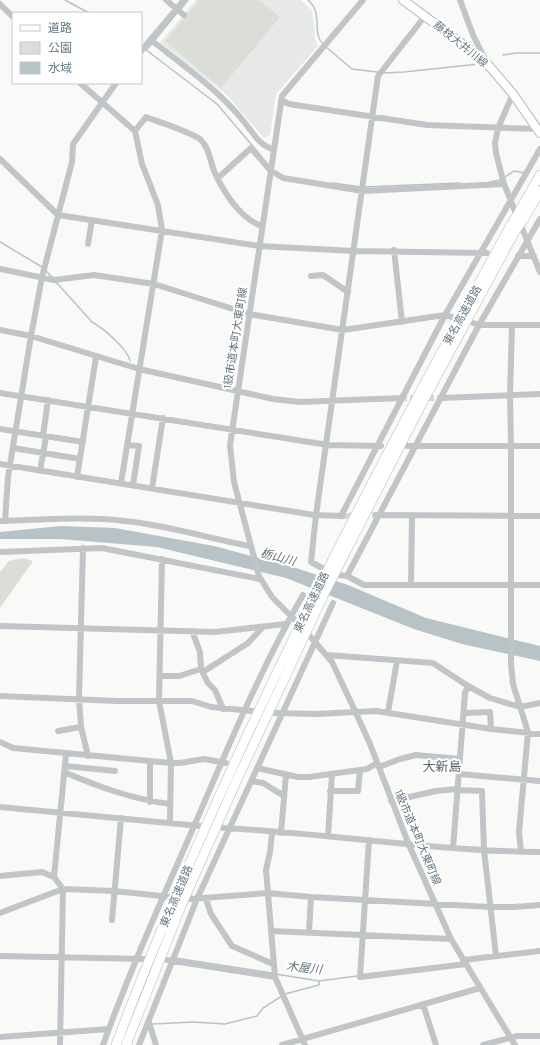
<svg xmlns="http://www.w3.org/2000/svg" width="540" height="1045" font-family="Barlow,'Noto Sans JP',sans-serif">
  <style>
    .built { fill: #e7e9e8 }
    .green { fill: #daded7 }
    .water { fill: #b7c3c6 }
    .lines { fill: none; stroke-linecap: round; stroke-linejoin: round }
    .stream { stroke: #b7c3c6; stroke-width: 1.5 }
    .minor-tunnel { stroke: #d4d8da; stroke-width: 6; stroke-dasharray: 6 3; stroke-linecap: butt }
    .major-casing { stroke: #b2b8bb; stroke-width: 10 }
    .highway-casing { stroke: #b4b9bb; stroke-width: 10 }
    .minor { stroke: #c1c5c8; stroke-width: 6 }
    .major { stroke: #fff; stroke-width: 8 }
    .highway { stroke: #fff; stroke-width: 9 }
    .highway-bridge-casing { stroke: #b4b9bb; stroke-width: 10; stroke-linecap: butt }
    .highway-bridge { stroke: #fff; stroke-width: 9 }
    .labels { text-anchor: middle; stroke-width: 4; stroke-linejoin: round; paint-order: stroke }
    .street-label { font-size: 11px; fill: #667780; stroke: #fff }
    .water-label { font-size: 12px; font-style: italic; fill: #627679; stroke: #fff }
    .quarter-label { font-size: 13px; fill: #58656b; stroke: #fff }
  </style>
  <rect width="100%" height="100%" fill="#f9f9f8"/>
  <path class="built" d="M196 0H300L312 10 315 40 318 46 276 94 270 135 264 138 225 93 160 43Z"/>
  <path class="green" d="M199 0H259L280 17 221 88 165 41Z
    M22 558 33 561 0 608V572L9 561Z"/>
  <path class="water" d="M61 526 115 528 214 546 296 568 348 585 426 618 540 646V661L462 644 414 629 286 578 157 547 60 539H0V532Z"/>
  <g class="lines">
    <path class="stream" d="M65 0 89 13
      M308 0C324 14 311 32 323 44
      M180 10 188 0
      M154 41 177 13
      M326 47 352 69 377 72
      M145 49 217 104 262 157
      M146 50 152 44
      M503 55 516 53H540
      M383 73 404 72 479 64
      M505 177 514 171 525 173
      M490 182 500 180
      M333 183 361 187
      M364 187 460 183
      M0 242 42 267
      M46 271 52 277
      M56 282 92 322C103 328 128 349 130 361
      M175 958 272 973
      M276 974 319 981 357 976
      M285 994 319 985V981
      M153 1024 193 1022 225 1024 257 1016 263 1008 282 996"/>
    <path class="minor-tunnel" d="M401 398H441
      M345 516 376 515"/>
    <g class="major-casing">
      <path id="major" d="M403 0 484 60 513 94 540 133"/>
    </g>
    <g class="highway-casing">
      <path id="highway" d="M519 212 540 175
        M523 220 540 191
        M116 1045C223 761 364 491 511 225
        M126 1045 181 906 235 784 323 596 420 407 514 233"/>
    </g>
    <path class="minor" d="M166 0 184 15
      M460 0 473 35 486 61
      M0 4 13 17
      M151 40C184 66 219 90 245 123 253 133 260 146 273 149
      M141 51 184 0
      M80 83 135 131 142 164 158 205 162 230 121 483
      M513 94 498 128 495 143 496 153 504 184 540 272
      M281 100 289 104 427 125 537 129
      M135 131 146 117C159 122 192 132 201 140 209 148 210 160 214 171 223 191 240 219 262 226
      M0 159 58 215 259 246 354 251 487 253
      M218 178 251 148 270 170 283 178 363 191 504 184
      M88 244 92 220
      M394 250 402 322
      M518 256H534
      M0 269 54 280 94 275 154 284 249 314 343 330 445 315 452 317
      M311 276 323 275 348 292
      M473 323 479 325H540
      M512 325 510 395 511 446V664L513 684 528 732 519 832 521 852
      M0 330 31 336 139 369 273 399 300 402 401 398
      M0 393 328 445 381 446
      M441 398 540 394
      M0 429 83 442
      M43 436 48 400
      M127 445 139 446 133 485
      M407 446H540
      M13 448 80 459
      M0 464 314 515 343 516
      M40 471 46 437
      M77 477 96 357
      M152 488 163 418
      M376 515 540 516
      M341 516 445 315 540 149
      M0 521C42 520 83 516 125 521 167 525 207 538 249 546
      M5 521 8 477 31 336 42 277 72 162 73 144 116 83
      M83 548 79 698 81 727 88 756
      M0 552 102 548 260 579
      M162 559 159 701 171 763 170 822
      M322 568 311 562 316 515 378 76 425 16
      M339 575 347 576 364 585H540
      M347 576 479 325 540 219
      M411 585 412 516
      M296 621 272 597 259 576 234 482 230 445 282 96 363 0
      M0 626 215 632 286 624
      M192 631 200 652 201 669 208 683 215 690 223 709
      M309 635 332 662 356 713 370 744 409 845 451 939 515 1045
      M327 655 433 663 468 686 490 698 520 707 540 703
      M203 672 248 643 263 627
      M160 676H179L201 669
      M0 696 117 701H192L211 707 252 711
      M388 712 397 661
      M275 713 316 714 376 711 491 729 540 734
      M464 713 490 712 491 729
      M58 731 81 727
      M0 742 13 748 171 763H180L204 759 226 763
      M65 766 115 771
      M379 767 400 759 416 755 460 759
      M257 768 298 777H309L367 769 377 763
      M64 772C99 787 132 799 170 804
      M459 774 540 781
      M251 781 263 783 284 796
      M457 790 482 791 484 850 496 956
      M330 791H358L360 770
      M391 801 436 791 457 789
      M150 802V761
      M0 807 200 826
      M223 828C329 833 434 851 540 852
      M272 833 270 852 266 870 275 977 305 1045
      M281 833 286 775
      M328 836 332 774
      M369 840 360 977 466 964
      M453 848 465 693 468 686
      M0 876 42 872 54 877 63 889 60 1045
      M54 877 66 754
      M190 899 268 893 311 897 490 907H514L540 905
      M206 899 211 914 232 946 273 964
      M0 913 63 889 114 891 171 897
      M112 920 121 818
      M271 931 451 939
      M309 932 311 897
      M0 956 144 959
      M167 960 275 977
      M463 960 540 951
      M423 1004 436 1045
      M149 1022 156 1045
      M0 1037 109 1029
      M103 1045C130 970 163 897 195 824 228 747 261 668 303 595
      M139 1045 197 899 333 603
      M282 1045 480 988
      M483 1045 517 1036H540"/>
    <use href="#major" class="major"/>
    <use href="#highway" class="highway"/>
    <g class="highway-bridge-casing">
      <path id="highway-bridge" d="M511 225 519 212
        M514 233 523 220"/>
    </g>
    <use href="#highway-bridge" class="highway-bridge"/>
  </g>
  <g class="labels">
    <g class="street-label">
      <text transform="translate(461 44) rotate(39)" y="4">藤枝大井川線</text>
      <text transform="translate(462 315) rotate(-61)" y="4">東名高速道路</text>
      <text transform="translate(235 338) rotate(-81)" y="4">1級市道本町大東町線</text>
      <text transform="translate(311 602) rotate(-64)" y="4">東名高速道路</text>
      <text transform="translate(418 837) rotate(67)" y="4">1級市道本町大東町線</text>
      <text transform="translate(176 896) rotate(-67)" y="4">東名高速道路</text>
    </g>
    <g class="water-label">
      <text transform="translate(278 557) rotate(15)" y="4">栃山川</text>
      <text transform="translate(304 968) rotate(6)" y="4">木屋川</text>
    </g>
    <g class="quarter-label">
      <text x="442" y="771">大新島</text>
    </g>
  </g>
  <rect x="12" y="12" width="130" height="72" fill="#ffffff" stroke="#c2c9cc"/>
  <rect x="20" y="25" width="20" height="6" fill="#ffffff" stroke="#c2c9cc"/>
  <text x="48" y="32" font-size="12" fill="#667780">道路</text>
  <rect x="20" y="42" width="20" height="12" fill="#daded7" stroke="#c2c9cc"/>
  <text x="48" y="52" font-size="12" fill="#667780">公園</text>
  <rect x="20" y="62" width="20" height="12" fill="#b7c3c6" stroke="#c2c9cc"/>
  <text x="48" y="72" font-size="12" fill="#667780">水域</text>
</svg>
